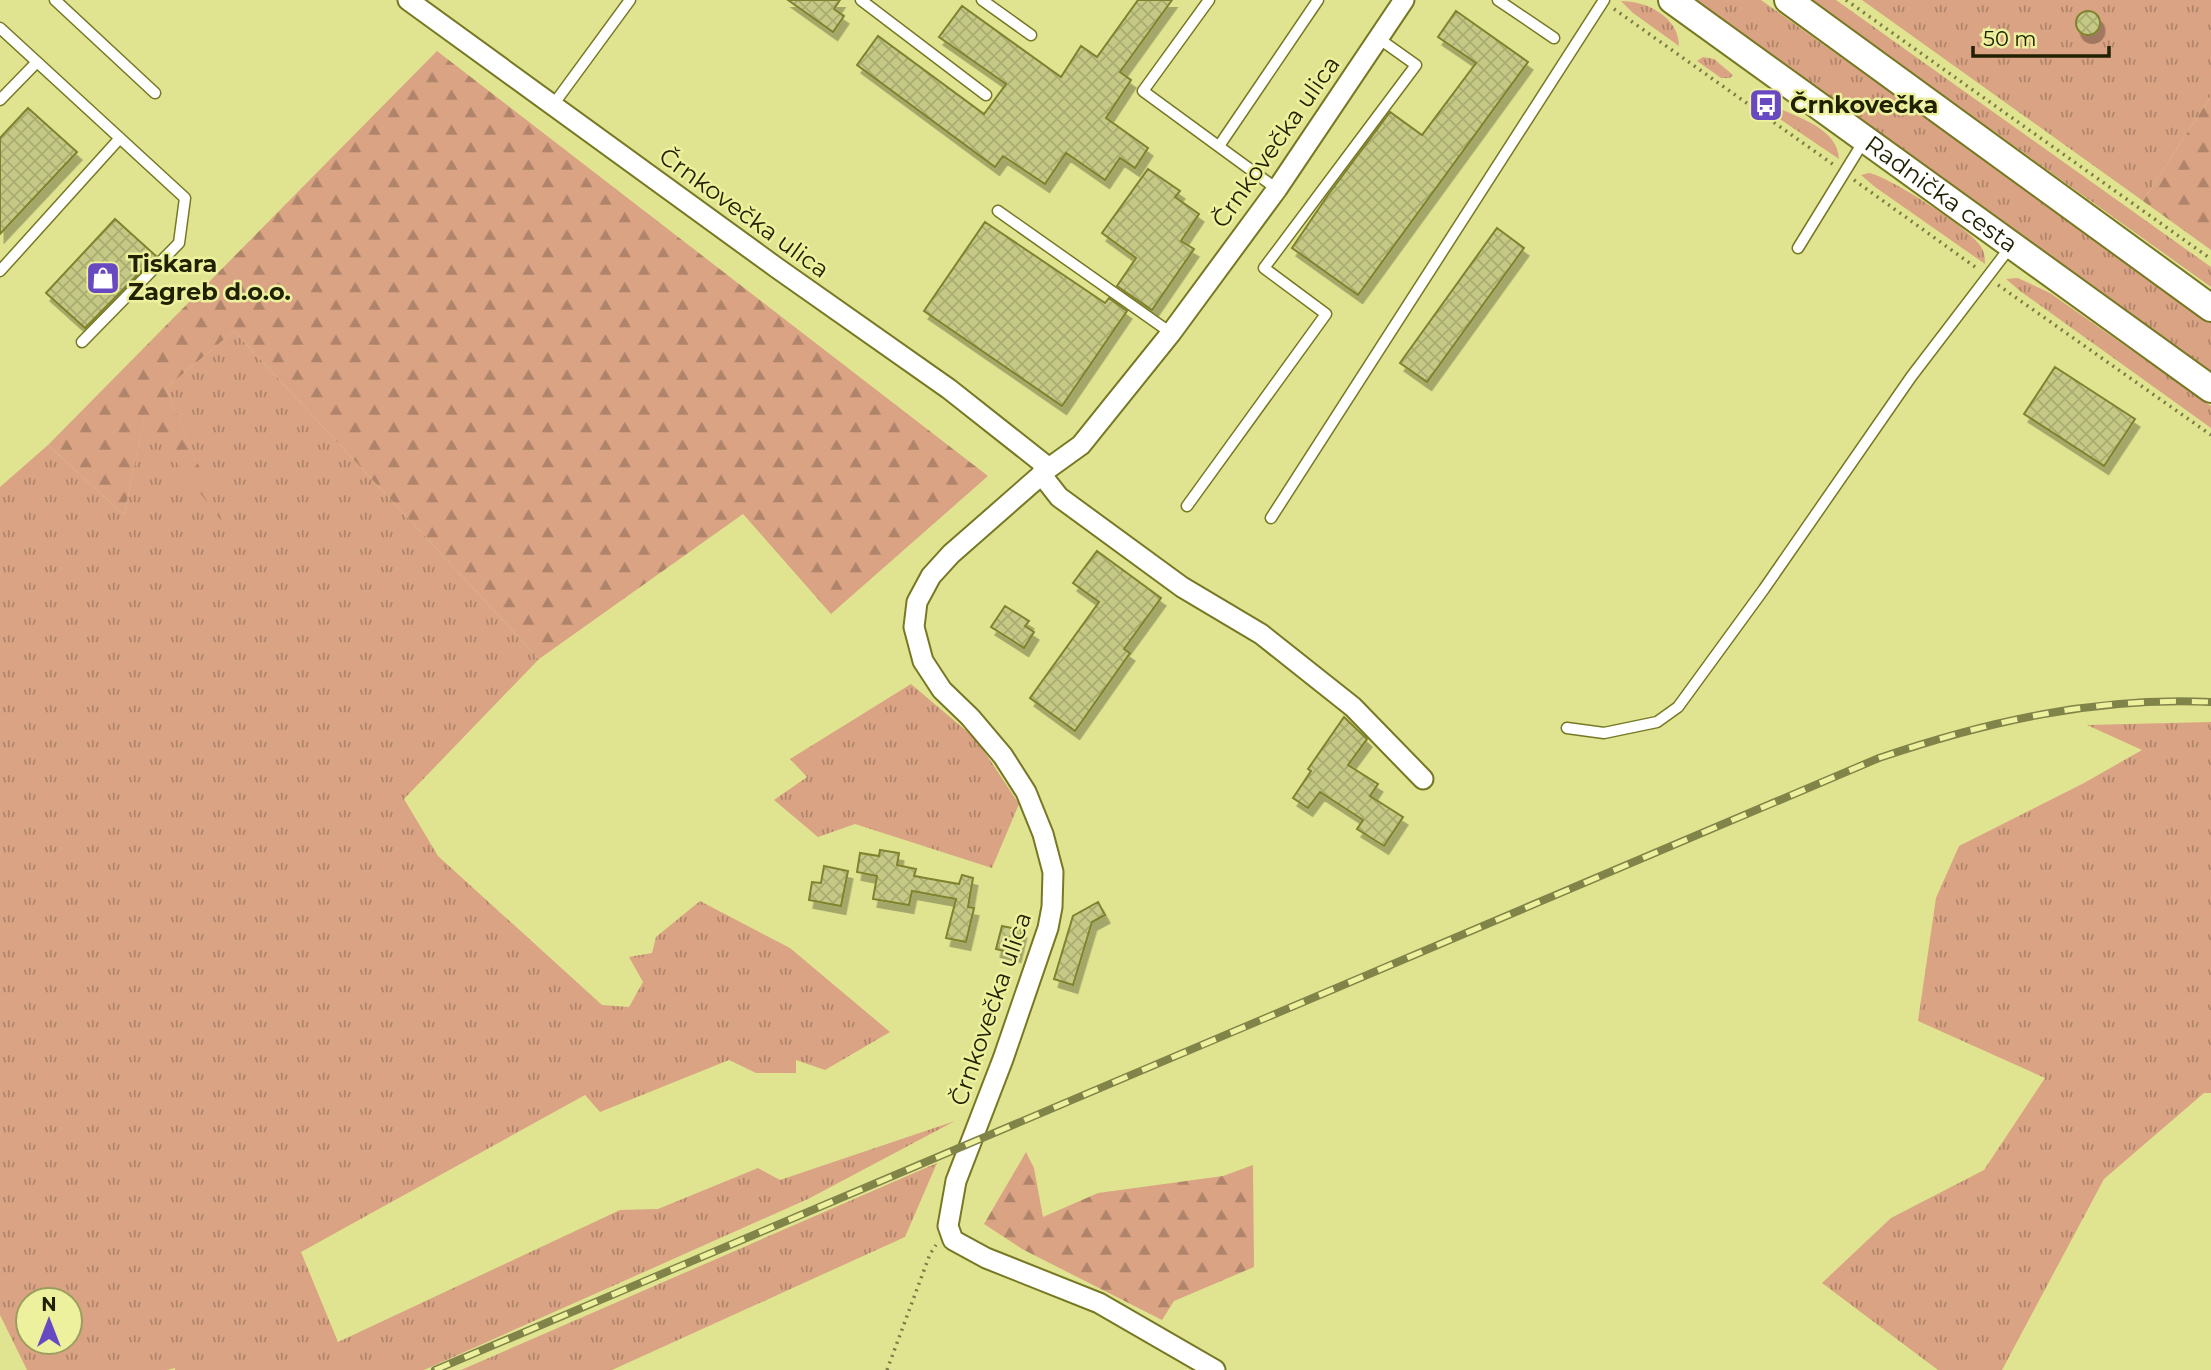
<svg xmlns="http://www.w3.org/2000/svg" width="2211" height="1370" font-family="Montserrat,sans-serif">
  <style>
    .grass { fill: url(#grass-tufts); fill-rule: evenodd }
    .forest { fill: url(#forest-firs) }
    .building { fill: url(#building-cross-hatch); stroke: #7f822e; stroke-width: 2; filter: url(#shadow) }
    .lines { fill: none; stroke-linecap: round; stroke-linejoin: round }
    .lane-casing { stroke: #767823; stroke-width: 13 }
    .street-casing { stroke: #767823; stroke-width: 23 }
    .secondary-casing { stroke: #767823; stroke-width: 30 }
    .path { stroke: #797b43; stroke-width: 3.5; stroke-dasharray: 2 5; stroke-linecap: butt }
    .lane { stroke: #fff; stroke-width: 10 }
    .street { stroke: #fff; stroke-width: 19 }
    .secondary { stroke: #fff; stroke-width: 26 }
    .rail-casing { stroke: #818449; stroke-width: 8 }
    .rail { stroke: #edf19d; stroke-width: 5; stroke-dasharray: 16; stroke-linecap: butt }
    .labels { text-anchor: middle; stroke-width: 5; stroke-linejoin: round; paint-order: stroke }
    .poi-label { font-size: 24px; font-weight: bold; fill: #202100; stroke: #edf19d; text-anchor: start }
    .street-label { font-size: 24px; fill: #202100; stroke: #edf19d }
  </style>
  <defs>
    <pattern id="grass-tufts" width="24" height="20" patternUnits="userSpaceOnUse" patternTransform="scale(1.75)"><rect width="24" height="20" fill="#daa384"/><path d="M3 7l-1-3M5 7V3M7 7l1-3M15 17l-1-3M17 17v-4M19 17l1-3" fill="none" stroke="#b0846a"/></pattern>
    <pattern id="forest-firs" width="22" height="20" patternUnits="userSpaceOnUse" patternTransform="scale(1.75)"><rect width="22" height="20" fill="#daa384"/><path d="M5 1l3.5 6h-7zM16 11l3.5 6h-7z" fill="#b0846a"/></pattern>
    <pattern id="building-cross-hatch" width="8" height="8" patternUnits="userSpaceOnUse" patternTransform="scale(1.75)"><rect width="8" height="8" fill="#c5c985"/><path d="M0 0l8 8M0 8l8-8" fill="none" stroke="#a9ac71"/></pattern>
    <filter id="shadow"><feDropShadow dx="4.5" dy="8" stdDeviation="0" flood-color="#0004"/></filter>
  </defs>
  <rect width="100%" height="100%" fill="#e0e490"/>
  <path class="grass" d="M1690 0H1761L2177 297 2211 321V372Z
    M1810 0H1836L2211 267V287Z
    M1862 0H2211V96L2143 201Z
    M1621 1C1647 1 1679 17 1679 46L1633 13Z
    M1703 57 1714 59 1733 75 1730 78H1721L1697 61Z
    M1776 107C1800 118 1838 129 1839 159L1777 117Z
    M1869 173C1890 177 1967 227 1979 244 1984 250 1985 256 1985 264L1875 187 1861 175Z
    M2018 278 2050 293 2211 406V428L2020 291 2006 279Z
    M234 331 539 659 404 799 438 856 602 1005 629 1007 643 982 629 957 652 953 656 937 700 901 790 948 890 1032 825 1070 796 1060V1073H756L729 1060 600 1112 585 1095 301 1252 338 1342 620 1210 658 1209 758 1168 780 1180 955 1121 808 1199 424 1370H175V1368L167 1370H27L0 1315V487L48 445 124 515 144 419 221 520 166 388ZM28 1300H70V1342H28Z
    M911 684 976 739 1019 804 992 868 855 824 818 837 774 800 807 777 790 759Z
    M2211 722V1093H2204L2104 1179 2002 1370H1938L1822 1283 1891 1218 1984 1170 2045 1078 1918 1021 1936 898 1959 846 2084 783 2142 750 2087 725Z
    M937 1163 905 1237 612 1370H461Z"/>
  <path class="forest" d="M437 51 988 476 831 614 743 514 539 659 234 331 166 388 223 523 144 420 124 515 48 445Z
    M2211 96V250L2143 201Z
    M1026 1152 1034 1168 1043 1217 1098 1193 1223 1176 1253 1165 1254 1267 1174 1301 1162 1320 1022 1249 984 1224Z"/>
  <path class="building" d="M788 0H840L834 9 844 16 833 32Z
    M1138 0H1172L1120 72 1131 80 1106 118 1148 148 1135 168 1120 158 1105 180 1066 153 1045 184 1003 156 995 167 857 65 878 36 984 114 1006 84 939 37 962 6 1061 77 1081 46 1097 57Z
    M1456 11 1528 62 1358 295 1292 248 1328 195 1390 112 1422 135 1476 63 1438 37Z
    M2076 23a12 12 0 1 1 24 0a12 12 0 1 1-24 0Z
    M28 108 77 152 0 234V138Z
    M1148 169 1180 191 1175 197 1199 214 1181 241 1194 249 1152 310 1117 286 1136 258 1102 233Z
    M115 219 156 256 85 328 46 293Z
    M985 222 1105 303 1109 298 1127 311 1062 406 924 311Z
    M1497 228 1524 248 1427 382 1400 363Z
    M2055 367 2135 419 2104 466 2024 414Z
    M1097 551 1161 598 1124 649 1130 653 1075 731 1030 698 1099 602 1073 583Z
    M1005 606 1029 621 1025 626 1034 632 1024 648 991 627Z
    M1344 717 1367 739 1348 765 1378 784 1370 796 1403 817 1384 846 1357 829 1363 820 1320 792 1308 808 1293 798 1311 771 1308 769Z
    M880 850 899 853 897 865 916 869 914 876 959 884 962 875 973 878 968 907 974 908 966 942 946 938 956 899 912 891 909 905 873 899 877 876 857 872 860 853 879 856Z
    M824 866 848 871 841 906 809 900 812 882 821 883Z
    M1098 902 1105 915 1092 922 1073 985 1054 979 1073 916Z
    M1002 926 1022 930 1016 954 996 949Z"/>
  <g class="lines">
    <g class="lane-casing">
      <path id="lane" d="M55 0 155 93
        M861 0 986 95
        M982 0 1031 35
        M1209 0 1143 91 1277 189
        M1498 0 1554 38
        M0 28 185 198 179 243 82 342
        M0 100 37 62
        M553 105 630 0
        M1219 146 1318 0
        M998 211 1171 333
        M1798 248 1865 139
        M0 271 120 138
        M1187 506 1326 314 1264 268 1416 65 1378 38
        M1271 518 1604 0
        M1567 728 1604 733 1657 722 1678 707 1764 589 1911 377 2011 246"/>
    </g>
    <g class="street-casing">
      <path id="street" d="M408 0 777 268 949 389 1049 468
        M1041 474 1059 497 1182 587 1261 634 1353 707 1423 779
        M1215 1370 1099 1303 986 1258 953 1240 948 1226 956 1181 1003 1059 1048 928 1052 907 1053 872 1043 834 1026 792 1003 756 970 717 942 690 923 661 914 627 917 602 931 576 951 554 1049 468 1081 445 1171 333 1277 189 1404 0"/>
    </g>
    <g class="secondary-casing">
      <g id="secondary">
        <path id="s1" d="M1672 0 2211 389"/>
        <path d="M1788 0 2211 308"/>
      </g>
    </g>
    <path class="path" d="M1846 0 2211 259
      M1614 9 1834 165
      M1854 180 1978 269
      M1998 285 2211 435
      M887 1370 930 1254 936 1245"/>
    <use href="#lane" class="lane"/>
    <use href="#street" class="street"/>
    <use href="#secondary" class="secondary"/>
    <g class="rail-casing">
      <path id="rail" d="M435 1370 1879 758C1988 721 2095 697 2211 702"/>
    </g>
    <use href="#rail" class="rail"/>
  </g>
  <defs>
    <g id="bus-square" transform="scale(1.75)"><rect x="-9" y="-9" width="18" height="18" rx="4" fill="#6949c2" stroke="#edf19d"/><path d="M-5-6H5V4H4V6H2V4H-2V6H-4V4H-5ZM-3.5-4V0h7V-4ZM-3.5 1.2v1.5H-2V1.2ZM2 1.2v1.5H3.5V1.2Z" fill="#fff"/></g>
    <g id="shop-square" transform="scale(1.75)"><rect x="-9" y="-9" width="18" height="18" rx="4" fill="#6949c2" stroke="#edf19d"/><path d="M-5-2.5h2.3a2.7 3.5 0 0 1 5.4 0H5L5.5 6h-11ZM-1.5-2.5h3a1.5 2.3 0 0 0-3 0Z" fill="#fff"/></g>
  </defs>
  <g fill-rule="evenodd">
    <use href="#bus-square" x="1766" y="105"/>
    <use href="#shop-square" x="103" y="278"/>
  </g>
  <g class="labels">
    <g class="poi-label">
      <text x="1790" y="113">Črnkovečka</text>
      <text x="128" y="272">Tiskara<tspan x="128" dy="28">Zagreb d.o.o.</tspan></text>
    </g>
    <g class="street-label">
      <text transform="translate(1276 142) rotate(-55)" y="8">Črnkovečka ulica</text>
      <text dy="8" stroke="none"><textPath href="#s1" startOffset="332">Radnička cesta</textPath></text>
      <text transform="translate(744 213) rotate(36)" y="8">Črnkovečka ulica</text>
      <text transform="translate(991 1009) rotate(-71)" y="8">Črnkovečka ulica</text>
    </g>
  </g>
  <g transform="translate(49 1321)"><circle r="33" fill="#edf19d" stroke="#9b9e5e" stroke-width="2"/>
  <path d="M0-5L12 26L0 18L-12 26Z" fill="#6949c2"/>
  <text y="-10" font-size="19" font-weight="bold" text-anchor="middle" fill="#202100">N</text>
  </g>
  <path d="M1973 46v10h136v-10" fill="none" stroke="#202100" stroke-width="3.5"/>
  <text x="1983" y="46" font-size="21" fill="#202100" stroke="#edf19d" stroke-width="5" paint-order="stroke">50 m</text>
</svg>
